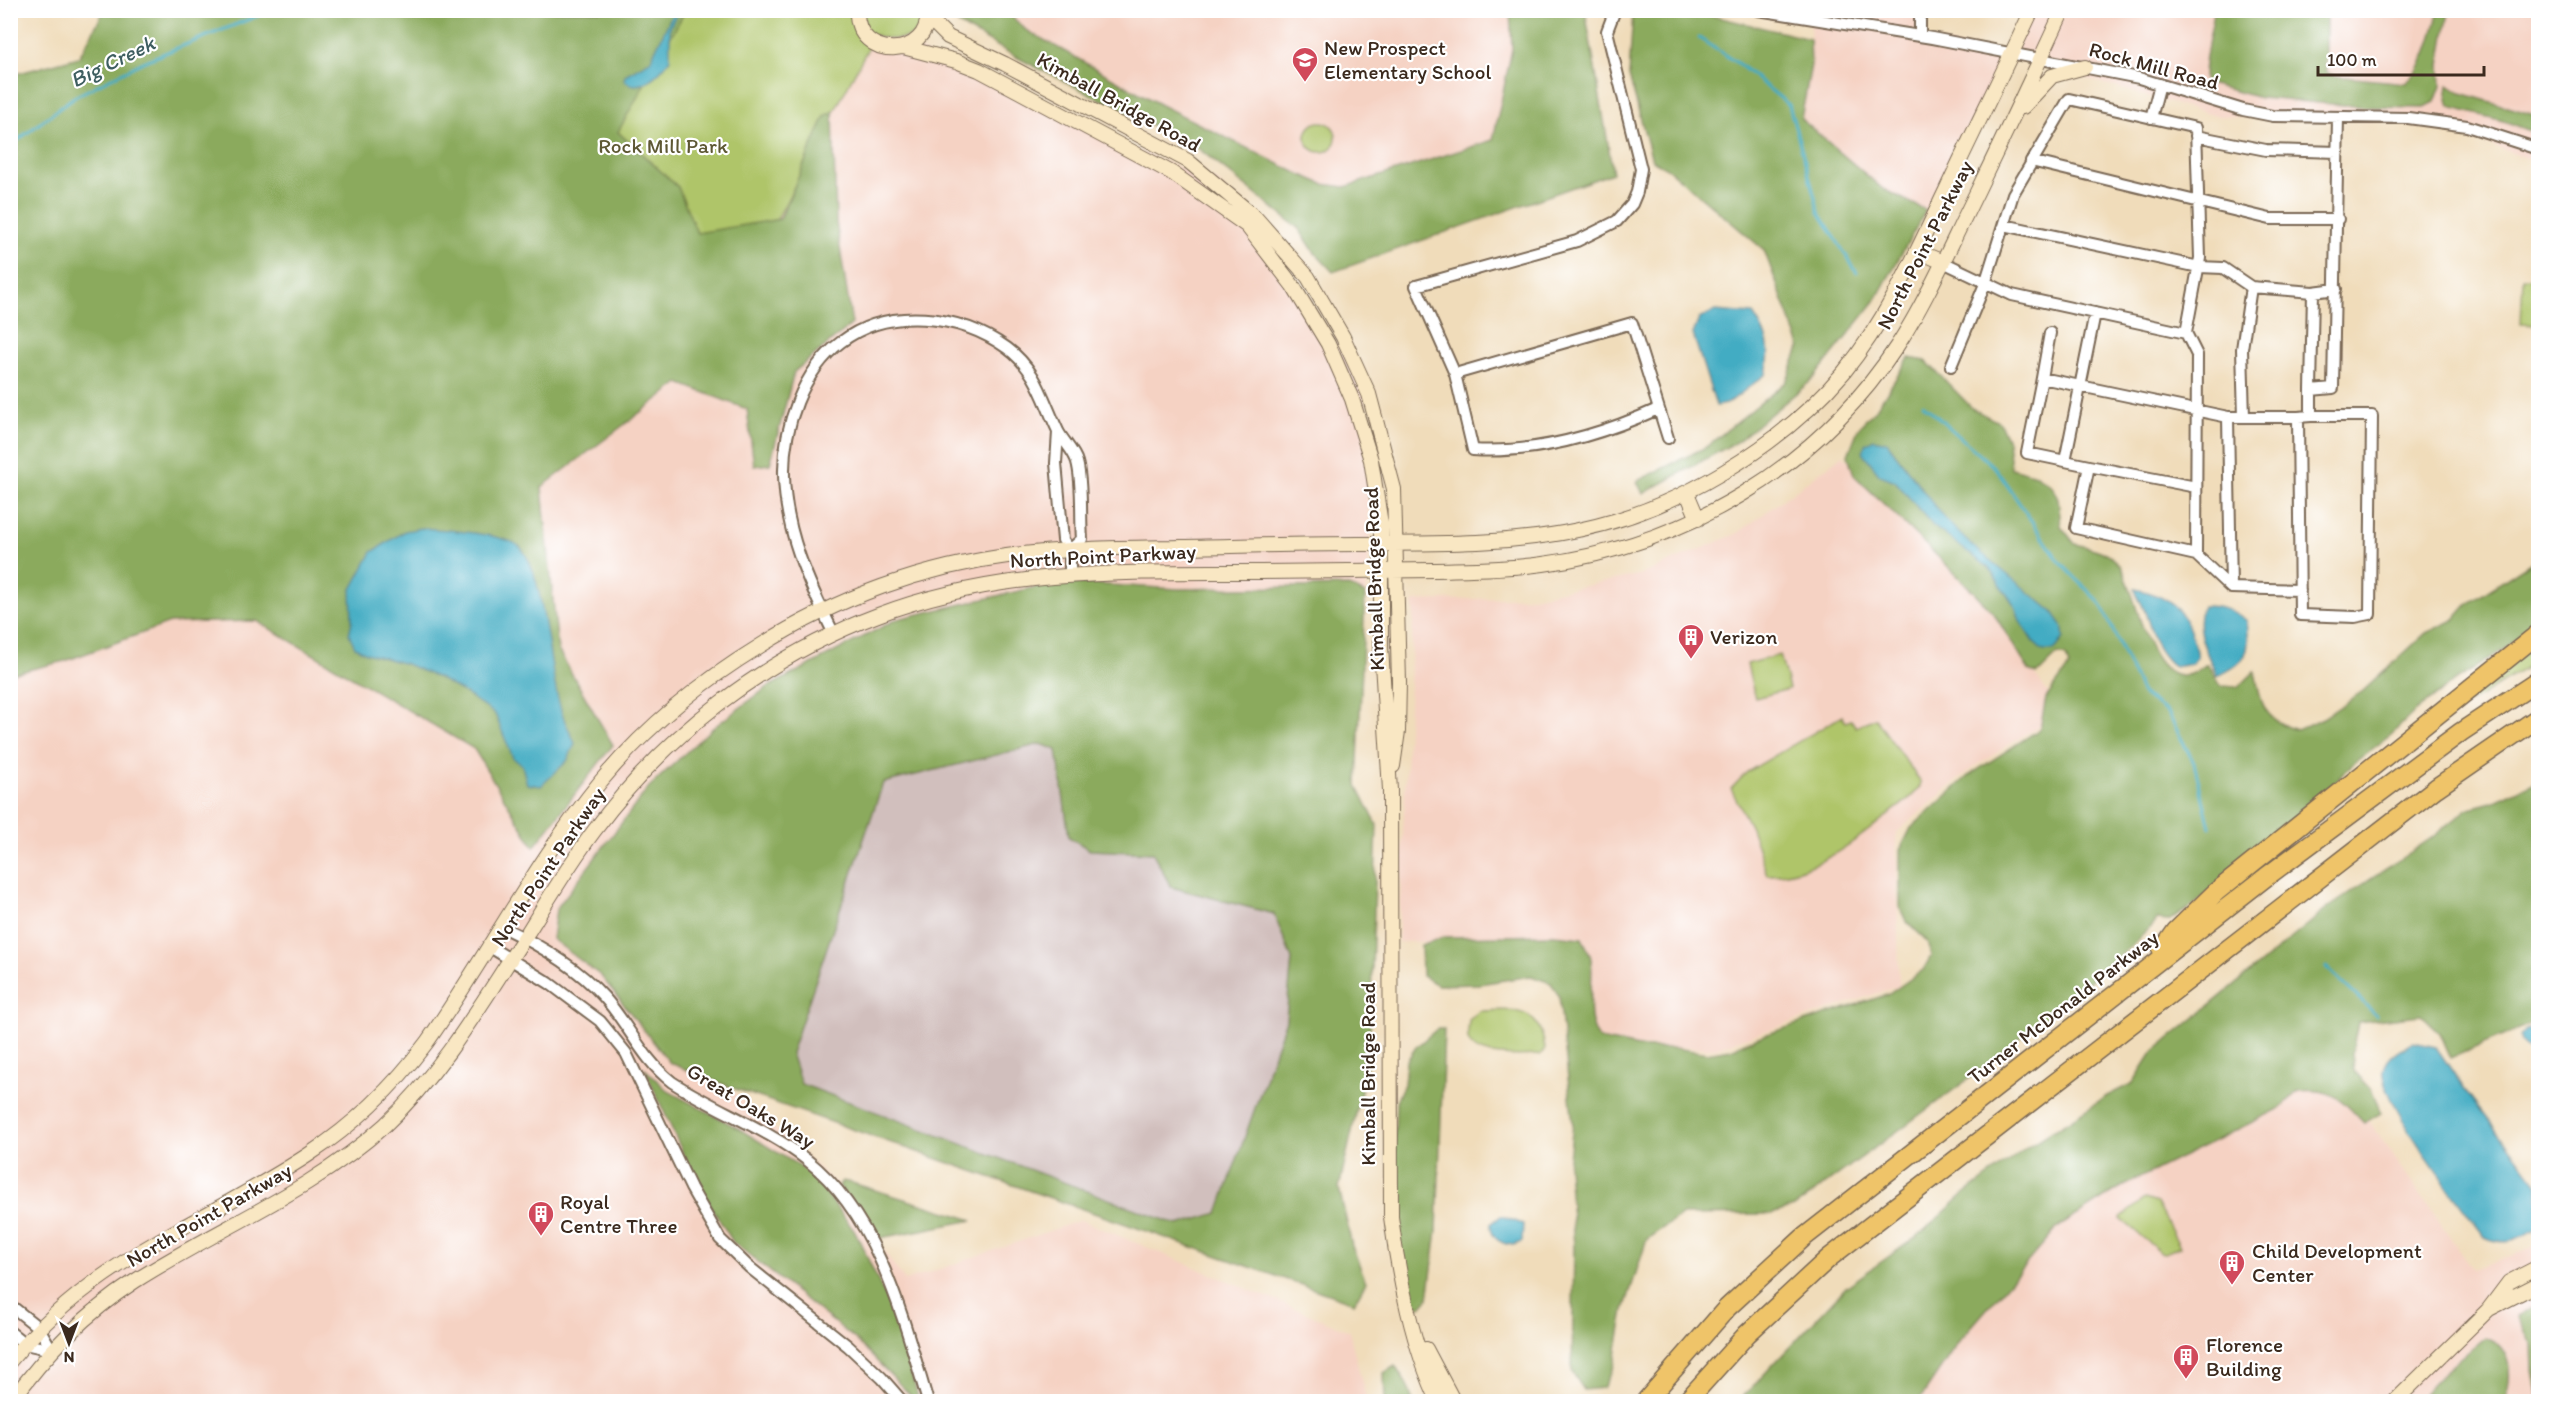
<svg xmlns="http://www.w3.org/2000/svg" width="2549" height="1412" font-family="Itim,sans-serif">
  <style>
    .built { fill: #f5d2c3 }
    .industrial { fill: #d1bfbd }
    .green { fill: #afc569; stroke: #757844; stroke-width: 1.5 }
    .forest { fill: #8baa5d; stroke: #636a3e; stroke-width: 1.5; fill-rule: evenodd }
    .water { fill: #43acc3; stroke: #3f6b70; stroke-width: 1.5 }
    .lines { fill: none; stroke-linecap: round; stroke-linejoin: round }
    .stream { stroke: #43acc3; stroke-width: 3 }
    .street-casing { stroke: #7a6855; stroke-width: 14 }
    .secondary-casing { stroke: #7a6855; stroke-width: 16 }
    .highway-casing { stroke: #7a6855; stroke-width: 21 }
    .street { stroke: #fff; stroke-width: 10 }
    .secondary { stroke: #f9e7c3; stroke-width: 14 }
    .highway { stroke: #efc469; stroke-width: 18 }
    .labels { text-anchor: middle; stroke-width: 4.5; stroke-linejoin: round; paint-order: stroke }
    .poi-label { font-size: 21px; fill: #3b2a1e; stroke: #fff; text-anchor: start }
    .street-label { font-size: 21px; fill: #3b2a1e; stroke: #fff }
    .park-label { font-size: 21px; fill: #5e5834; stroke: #fff }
    .water-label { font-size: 22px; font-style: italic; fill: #3e5e60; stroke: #fff }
  </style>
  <rect width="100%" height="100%" fill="#fff"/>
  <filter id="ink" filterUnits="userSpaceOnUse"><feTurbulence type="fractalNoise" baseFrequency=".0167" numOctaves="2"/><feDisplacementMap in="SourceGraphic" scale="12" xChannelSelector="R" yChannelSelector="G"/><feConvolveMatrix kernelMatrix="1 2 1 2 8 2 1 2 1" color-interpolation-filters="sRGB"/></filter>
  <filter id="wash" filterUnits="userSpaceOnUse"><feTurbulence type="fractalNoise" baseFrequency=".008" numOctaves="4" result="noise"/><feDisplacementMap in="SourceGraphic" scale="24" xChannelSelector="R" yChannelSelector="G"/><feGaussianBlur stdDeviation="1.35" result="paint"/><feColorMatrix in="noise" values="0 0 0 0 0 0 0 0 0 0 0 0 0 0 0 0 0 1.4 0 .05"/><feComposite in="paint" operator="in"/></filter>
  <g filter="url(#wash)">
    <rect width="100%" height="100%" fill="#f0dcba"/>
    <path class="built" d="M889 11 909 42 941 63 1160 160 1217 181 1276 254 1364 385 1370 548 1365 594 1358 589H1179L1058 582 768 687 710 730 649 787 552 939 601 976 670 1063 727 1086 839 1186 905 1281 1081 1220 1349 1331 1367 1401 11 1402V674L65 661 170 623 257 621 474 749 534 847 613 745 558 650 542 487 679 383Z
      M963 11H1520L1491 155 1330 199Z
      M1786 11H1921V39L2007 56 2030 11H2538V163L2463 134 2395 122 2216 116 2008 56 1926 210 1883 189 1801 119 1811 65 1810 17Z
      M1843 455 1992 607 2060 712 1967 772 1896 833 1899 986 1716 1048 1584 1045 1585 941 1398 942 1414 601 1532 597 1643 574 1738 533Z
      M2326 1059 2473 1270 2538 1245V1401L1885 1402 2007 1243Z"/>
    <path class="industrial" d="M1041 744 1057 750 1069 837 1090 850 1154 853 1171 887 1274 914 1292 959 1286 1020 1218 1212 1178 1225 801 1084 791 1053 883 782Z"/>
    <path class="green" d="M438 10H843L865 23 861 11H920C929 39 894 44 875 35L759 253 741 276Z
      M1306 137a15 15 0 1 1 30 0a15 15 0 1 1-30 0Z
      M2523 278 2538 279V325L2521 324Z
      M2538 642V660L2462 708 2459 704Z
      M1780 655 1789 689 1755 698 1747 664Z
      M1842 716 1846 722 1851 720 1856 727 1875 718 1920 781V787C1912 798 1900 806 1889 814 1855 842 1813 875 1767 875L1751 828 1731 789 1747 772Z
      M1480 1011C1515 1009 1540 1007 1545 1049L1540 1055C1525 1056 1473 1059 1468 1039 1467 1034 1469 1026 1469 1020Z
      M2145 1199 2157 1203 2180 1247 2162 1254 2120 1218Z"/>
    <path class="forest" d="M11 11H14L12 75 79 57 104 11H710L684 13 618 132 678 187 697 233 780 219 825 116 833 112 836 222 852 324 794 372 770 464 754 466 747 409 679 383 542 487 558 650 613 745 534 847 474 749 257 621 170 623 65 661 11 674Z
      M948 11H1006L1026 30 1161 105 1297 173 1323 184 1345 187 1493 140 1512 49 1510 11H1588L1586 16 1613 173 1333 272 1315 253 1299 229 1199 149 1022 60 958 24Z
      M1633 11H1692L1810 39 1811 65 1801 119 1883 189 1926 210 1875 301 1812 380 1738 441 1643 494 1637 481 1706 447 1786 382 1800 346 1764 250 1667 168 1652 160 1629 76Z
      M2214 11H2326V72L2334 76 2406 83C2426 66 2432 36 2439 11H2449L2440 65 2441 86 2435 102 2423 108 2367 107 2260 98 2205 83C2201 70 2212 28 2214 11Z
      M2449 85 2461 93 2538 116V134L2507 122 2449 107 2447 100Z
      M1909 358 1926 361 1973 409 2000 423 2008 441 2011 468 2036 475 2052 486 2058 498 2061 526 2075 544C2092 548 2108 551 2120 565 2137 588 2145 687 2191 674 2196 672 2202 667 2207 664L2221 686 2239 687 2255 671C2261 703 2262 719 2296 730L2323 718 2363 691 2426 633 2454 620 2468 604 2538 558V622L2506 648 2453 682 2414 712 2391 735 2355 762 2286 829 2190 908 2168 921 2157 920 2132 946 1978 1072 1794 1207 1772 1214 1682 1215 1647 1239 1624 1310 1614 1366 1603 1388 1584 1390 1572 1372 1574 1245 1568 1167 1573 1124 1559 996 1551 983 1531 976 1479 984 1438 985 1422 976 1421 945 1444 937 1555 935 1582 938C1585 944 1590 952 1591 959 1595 986 1583 1015 1599 1039L1644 1048H1674L1707 1053 1731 1049 1758 1037 1889 994 1923 970 1931 956 1927 941 1906 921 1900 908V850L1911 828 1968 776 2040 729 2046 698 2069 667 2066 656 2058 654 2038 674 2030 672 1994 614 1973 591 1854 475 1848 455 1859 427 1876 409Z
      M1058 582 1179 589 1349 586 1365 594 1357 785 1377 825 1369 1057 1339 1188 1352 1246 1366 1282 1354 1303 727 1086 670 1063 601 976 552 939 556 909 649 787 710 730 768 687 897 619ZM1041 744 1057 750 1069 837 1090 850 1153 853 1171 887 1274 914 1292 959 1286 1020 1218 1213 1178 1225 801 1084 791 1053 883 783Z
      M2538 781V1021L2451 1058 2440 1033 2421 1015 2358 1022 2352 1053 2354 1071 2371 1089 2381 1113 2364 1123C2341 1099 2334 1088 2298 1091L2281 1108 2121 1187 2057 1228 1959 1341 1919 1401H1739L1846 1287 1919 1235 1963 1195 2029 1146 2107 1096 2133 1083 2152 1053 2328 908 2430 839 2469 808 2492 802Z
      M1437 1029H1444L1437 1231 1428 1299 1421 1307 1413 1305 1401 1258 1393 1193 1396 1101 1404 1084 1406 1062 1416 1047Z
      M644 1068 668 1091 736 1127 811 1173 856 1233 894 1315 919 1400 916 1401 855 1339 733 1242 697 1184Z
      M842 1181 852 1183 973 1220 875 1239 839 1186Z
      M2538 1304V1401L2533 1370 2532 1345 2517 1316Z
      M2486 1337C2514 1347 2514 1378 2505 1401H2416L2443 1373Z
      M1395 1366 1407 1385 1413 1401H1385L1384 1373Z"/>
    <path class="water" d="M674 11H678L670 27V59C661 72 640 95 624 80L625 75 650 61Z
      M1715 311 1753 314C1768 336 1772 347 1766 374L1727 404 1716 406 1693 334 1699 319Z
      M1874 439 1887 442 1942 516 1968 542 2053 612 2062 625 2064 638 2054 651H2043L2033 642 2020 621 2015 606 1988 567 1933 526 1895 481 1880 475 1863 453 1865 444Z
      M422 528C441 529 508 534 520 547 546 573 548 679 564 719 567 727 572 734 575 744L567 761 541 786 527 784 522 765 513 758 495 714 463 692 438 678 406 664 366 653 355 647 349 634 352 621 351 591 372 552 405 531Z
      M2135 589C2176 597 2190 617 2197 657L2192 664 2174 667C2150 645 2154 633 2143 607 2141 601 2136 596 2135 589Z
      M2203 606C2221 606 2234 610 2247 621 2251 653 2247 663 2217 676 2208 655 2192 628 2203 606Z
      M2538 1028V1059L2521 1043 2520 1037 2526 1030Z
      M2413 1042 2436 1047 2465 1090 2538 1184V1228C2520 1240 2506 1247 2485 1237 2465 1210 2378 1099 2384 1070 2387 1055 2401 1050 2413 1042Z
      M1501 1216 1523 1224 1522 1242 1513 1245C1501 1244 1490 1238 1491 1224Z"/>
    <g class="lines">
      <path class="stream" d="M1699 38 1740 65 1789 105 1819 212 1857 273
        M10 146 74 97 145 61 272 10
        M1923 404 1996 469 2059 561 2101 604 2142 694 2168 713 2194 763 2210 827
        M2326 967 2376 1015"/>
    </g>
  </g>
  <g filter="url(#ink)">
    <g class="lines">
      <g class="street-casing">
        <path id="street" d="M1615 10 1607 31 1641 169 1637 192 1632 204 1617 221 1577 241 1416 286 1455 374 1473 450C1537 454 1600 435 1658 409
          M1758 10 1932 38 2139 78 2243 110 2273 116 2408 118 2467 126 2538 149
          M1920 10V36
          M2151 118 2160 84
          M2196 136 2266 150 2338 152
          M2031 161 2270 219H2338
          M2004 225 2199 267 2223 268 2251 287 2313 292 2311 390 2333 388 2338 117
          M1943 262 2012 295 2186 333 2197 355 2196 555 2076 528 2089 466 2196 487
          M2313 292 2336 289
          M1951 366 1985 284 2013 194 2069 99 2196 128 2200 258 2186 333
          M1455 374 1632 323 1668 438
          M2042 378 2050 333
          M2311 390V416H2372L2370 614 2355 617 2300 615 2298 417 2311 416
          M2244 417 2242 349 2251 287
          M1058 432 1056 463 1063 540 1070 550V574
          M2065 461 2095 313
          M2089 466 2027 453 2042 378 2228 417
          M2196 555 2231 588 2300 590
          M2231 588 2228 417H2298
          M834 634C809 584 785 532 784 475 783 428 802 371 841 342 888 306 960 314 1007 348 1037 370 1043 400 1058 431 1063 441 1074 451 1077 462 1083 483 1080 516 1082 539L1070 550
          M502 927C538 944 577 967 604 997 629 1025 642 1059 672 1082 715 1110 766 1128 807 1160 879 1217 903 1318 928 1402
          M490 947 549 983 600 1021 626 1053 691 1188 720 1239 749 1267 848 1346 882 1378 903 1402
          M10 1305 39 1328 52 1350
          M10 1332 25 1344 52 1350"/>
      </g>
      <g class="secondary-casing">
        <path id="secondary" d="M857 10C855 63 933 59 927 10
          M927 16 948 37 1005 64 1188 161 1255 217 1308 277 1343 337 1369 394 1394 489 1399 682 1398 731 1393 766
          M903 47 956 61 979 70 1172 173 1247 226 1293 286 1328 344 1352 399 1371 460 1381 524V647L1390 790 1391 1217C1398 1273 1413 1350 1439 1402
          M2023 107 2052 76 2085 67
          M1917 251 1943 262
          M1687 493 1698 519
          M2489 1309 2538 1284
          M1426 1349 1454 1402
          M10 1361C97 1256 200 1226 308 1155 354 1125 394 1086 427 1042 487 957 535 862 601 781 645 728 701 682 760 646 836 598 925 566 1014 555 1070 548 1126 548 1181 547 1241 546 1300 544 1359 544 1432 543 1507 545 1578 530 1674 511 1781 447 1844 372 1888 318 1916 253 1946 190 1974 130 2004 71 2032 10
          M11 1402C45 1354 86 1313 135 1281 218 1228 311 1192 385 1125 444 1070 484 999 528 932 549 898 570 863 594 831 666 734 764 658 878 615 1002 568 1131 572 1261 572 1320 571 1378 571 1436 570 1471 569 1507 569 1543 564 1685 545 1817 468 1897 346 1928 298 1951 244 1977 192 2006 132 2035 71 2063 10
          M2394 1402 2488 1310 2509 1282 2538 1267"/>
      </g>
      <g class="highway-casing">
        <path id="highway" d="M2162 951 2176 931 2216 892 2538 634
          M1645 1402 1727 1308 1803 1238 2266 877 2461 732 2538 681
          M1686 1402 1747 1334 1829 1258 2436 788 2538 718"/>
      </g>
      <use href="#street" class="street"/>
      <use href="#secondary" class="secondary"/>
      <use href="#highway" class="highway"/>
    </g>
  </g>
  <defs>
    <g id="school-pin" transform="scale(1.35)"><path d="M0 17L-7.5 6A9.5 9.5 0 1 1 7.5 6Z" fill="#d1495b" stroke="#fff"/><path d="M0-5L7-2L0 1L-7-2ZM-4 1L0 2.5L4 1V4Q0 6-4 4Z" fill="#fff"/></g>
    <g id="building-pin" transform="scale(1.35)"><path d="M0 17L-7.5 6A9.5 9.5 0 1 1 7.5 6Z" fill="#d1495b" stroke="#fff"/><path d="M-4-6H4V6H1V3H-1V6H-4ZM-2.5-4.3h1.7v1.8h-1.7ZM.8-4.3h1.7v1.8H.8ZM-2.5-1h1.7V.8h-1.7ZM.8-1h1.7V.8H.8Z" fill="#fff"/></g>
  </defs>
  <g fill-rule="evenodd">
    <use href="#school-pin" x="1305" y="60"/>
    <use href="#building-pin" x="1691" y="637"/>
    <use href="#building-pin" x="541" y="1214"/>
    <use href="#building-pin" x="2232" y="1263"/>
    <use href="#building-pin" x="2186" y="1357"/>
  </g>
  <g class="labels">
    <g class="poi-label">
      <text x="1324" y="55">New Prospect<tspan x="1324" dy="24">Elementary School</tspan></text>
      <text x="1710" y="644">Verizon</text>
      <text x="560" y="1209">Royal<tspan x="560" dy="24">Centre Three</tspan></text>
      <text x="2252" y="1258">Child Development<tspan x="2252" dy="24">Center</tspan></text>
      <text x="2206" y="1352">Florence<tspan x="2206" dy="24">Building</tspan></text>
    </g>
    <g class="street-label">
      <text transform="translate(2154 66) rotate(15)" y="7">Rock Mill Road</text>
      <text transform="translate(1119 102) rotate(29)" y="7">Kimball Bridge Road</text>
      <text transform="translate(1925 245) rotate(-63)" y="7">North Point Parkway</text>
      <text transform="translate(1103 556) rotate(-3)" y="7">North Point Parkway</text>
      <text transform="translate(1374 579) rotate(-92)" y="7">Kimball Bridge Road</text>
      <text transform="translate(548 867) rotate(-56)" y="7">North Point Parkway</text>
      <text transform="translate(2063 1007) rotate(-38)" y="7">Turner McDonald Parkway</text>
      <text transform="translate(1368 1074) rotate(-90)" y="7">Kimball Bridge Road</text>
      <text transform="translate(751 1106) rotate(31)" y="7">Great Oaks Way</text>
      <text transform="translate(209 1215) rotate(-30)" y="7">North Point Parkway</text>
    </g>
    <g class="park-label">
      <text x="663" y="153">Rock Mill Park</text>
    </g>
    <g class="water-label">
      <text transform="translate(112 61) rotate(-26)" y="8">Big Creek</text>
    </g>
  </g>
  <rect width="2549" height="1412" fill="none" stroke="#fff" stroke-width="36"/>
  <g transform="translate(69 1343) rotate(180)" stroke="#ffffff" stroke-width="4.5" paint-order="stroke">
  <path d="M0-4.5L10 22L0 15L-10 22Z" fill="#3b2a1e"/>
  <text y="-9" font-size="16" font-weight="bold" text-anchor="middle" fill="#3b2a1e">N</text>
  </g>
  <path d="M2318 66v9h166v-9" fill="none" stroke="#3b2a1e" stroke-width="3"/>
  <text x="2327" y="66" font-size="18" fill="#3b2a1e" stroke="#ffffff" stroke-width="4.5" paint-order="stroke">100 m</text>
</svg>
